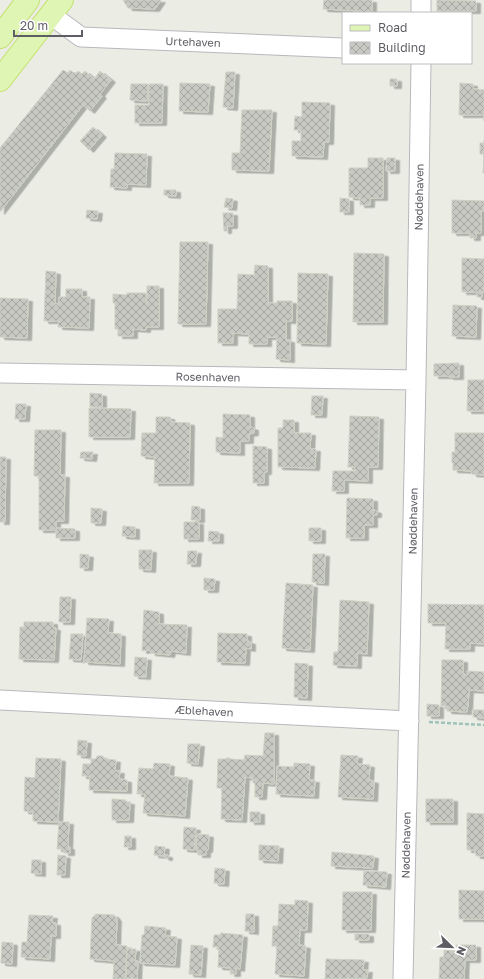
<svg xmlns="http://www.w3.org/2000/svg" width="484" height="979" font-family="'Golos Text',sans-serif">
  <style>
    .building { fill: url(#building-cross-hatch); stroke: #cfd1c4; filter: url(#shadow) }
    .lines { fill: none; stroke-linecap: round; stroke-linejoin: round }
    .minor-casing { stroke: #b8b7bd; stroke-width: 21 }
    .primary-casing { stroke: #c5e06c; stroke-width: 24 }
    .path { stroke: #9fc2bb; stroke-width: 2.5; stroke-dasharray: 4 2; stroke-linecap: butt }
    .minor { stroke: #fff; stroke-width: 19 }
    .primary { stroke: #def5b3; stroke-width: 22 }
    .labels { text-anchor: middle; stroke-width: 4; stroke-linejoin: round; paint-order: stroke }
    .street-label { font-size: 11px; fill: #5d5d64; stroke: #fff }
  </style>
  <defs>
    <pattern id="building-cross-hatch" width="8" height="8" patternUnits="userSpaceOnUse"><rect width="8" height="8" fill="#c7c9c2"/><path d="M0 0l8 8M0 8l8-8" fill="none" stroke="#a5a6a1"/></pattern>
    <filter id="shadow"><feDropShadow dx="4.5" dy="2.5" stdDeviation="0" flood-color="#0004"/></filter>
  </defs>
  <rect width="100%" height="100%" fill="#ebede5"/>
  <path class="building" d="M123 0H161L155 9 128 8Z
    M324 0H372V11H369V13H362V11L323 9Z
    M437 0 476 1V11H437Z
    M63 70 68 73 70 70 75 74 78 71 82 74 85 71 94 79 100 71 111 80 100 94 102 96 90 111 83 105 0 212V148Z
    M226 72H235L233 108 223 107Z
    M390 79H397V86H390Z
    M180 83 210 84 208 112 179 111Z
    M460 83 473 84V89L484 90V121V115H459Z
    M131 84H148L147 101 130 100Z
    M149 84H163L162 123H135V105H149Z
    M302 102 330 103 329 142H324L323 157 292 156V141H301V130H294L295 116 302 117Z
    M242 110H272L269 171 232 170V153H240Z
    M93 127 102 135 89 150 80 141Z
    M484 140V173H483L484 154H480V143H484Z
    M115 153 147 154 146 185 127 184V188L110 187 111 169H114Z
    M368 158H383V198H370V205H360V198L349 197V168H368Z
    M387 158H395V171H386Z
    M164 190H176V196L164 195Z
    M226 198 233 199 232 208 224 207Z
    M340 198 349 199V212H340Z
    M452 200 484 201V211H481V233H476V238H470V233H452Z
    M87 210 98 211 97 219 86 218Z
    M223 213H233V226H227V231H224Z
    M180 242H208L206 324H178Z
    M354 253 384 254 383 322H353Z
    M462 258 484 259V292H482V297H477V292H462Z
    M255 265 268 266V303H277V301H292V321H286V340H290V360L276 359 277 337H267V344H249V334L233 333V343H218V309H237L238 274 254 275Z
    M46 271 56 272 55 304H59V297H66V289H82V297H90L89 328 58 327 59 321H44Z
    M298 273 328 274 326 344 297 343Z
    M147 286H159V327H146V330L133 329V336H118V329H115V303H113V294L127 295V293H146V304H147Z
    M0 298 28 299 27 338 0 337Z
    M453 305 477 306 476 337 452 336Z
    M459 363V377H449V376H434V364Z
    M468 380H484V411H467Z
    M90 393 102 394V407H90Z
    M312 396H323L322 415H311Z
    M16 404H26L25 419H15Z
    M89 408 131 409 130 437H89Z
    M223 414 250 415V427L254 428V433L249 434V441H240V453L216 452V437L223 438Z
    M350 416 379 417 378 467H368V481L344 480V491H332L333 471H355V467H348Z
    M156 417H170L171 422 190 423 189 483H154L155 457 141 456 142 433H156Z
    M283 420H294V433H311L310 449H316L315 468 278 467V428H283Z
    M35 430H61L60 475H65L64 521H56V530H39V476H34Z
    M455 433H484V475L472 474V471L453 470V463H452V452H455Z
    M253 446 267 447V472H264V483H253Z
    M81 452H93L92 459 80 458Z
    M0 457H6L5 522H0Z
    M347 498 373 499V510L377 511V515H373V525H364V538H346Z
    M192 506 200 507V520H191Z
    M91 508 102 509 101 523H91Z
    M184 522H199V539H184Z
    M123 526 135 527V537L122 536Z
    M56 528 75 529V538H56Z
    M309 528H321V541H309Z
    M209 531 219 532V541H208Z
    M139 550H152L151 570 139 569Z
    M188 551H197L196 564H187Z
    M80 554 89 555 88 568H80Z
    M313 554H325L324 583 312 582Z
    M204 578 215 579 214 590H204Z
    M286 583 313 585 310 650 282 648Z
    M60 597H71L70 622H59Z
    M340 600 369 602 367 654 357 653V666L333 665 334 652H338Z
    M428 604 484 605V644L470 643V649H445L446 623H428Z
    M144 610 159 612V624L187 625 186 653 171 651 170 655 151 653 150 650 142 651Z
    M87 618 109 619 108 633 121 634 120 664 84 662Z
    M24 622H53V628H56L54 660 19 659 20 627H24Z
    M218 633 247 634V641L251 642V649L246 648 245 663 217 662Z
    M71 634H83L81 660 69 659Z
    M135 657 147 658 146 677 134 676Z
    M442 660H463V674L468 675 467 671 484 672V691L469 690 468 707H467V712L447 711V706H441Z
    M295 663 308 664 307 698 294 697Z
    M427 704 439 705V716H427Z
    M473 710H484V718L473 717Z
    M265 733H274V784L263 783 262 797H255V783H253V778L245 777 242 820 221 819 222 788H217L218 759H226V758H230V759L244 760 245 755 263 756Z
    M78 740 87 741 86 756 77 755Z
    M188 744H200L198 764 187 763Z
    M341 755 358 756 357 764 370 765 369 780 374 781 373 799 338 797Z
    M97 756H103L104 759 116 760 115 771H120L119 779 127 780V791L89 790 90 776H82L83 764H91V759H96Z
    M36 758 61 759 58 822 33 821V812L24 811 25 777 35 778Z
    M154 763 170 764 169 776 188 778 185 816 143 813 145 794H137L139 768 153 769Z
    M294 763 310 764 309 780H315L314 796 276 794 277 766 294 767Z
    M112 799 126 800V802H130L129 820H112Z
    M426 799H453V822H426Z
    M250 812H260V822H250Z
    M467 813 484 814V856H476L475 850H467Z
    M59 822H69L68 847H70V853H64V849H57Z
    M184 827 196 828 194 850 183 849Z
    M197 834 209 835 208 850H206V855H198V850H196Z
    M125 836H131V847H124Z
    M259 845 279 846 278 861 259 860Z
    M155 846 165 847 164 855H168V858H165L164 856 154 855Z
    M332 852 374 856 373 868 331 866Z
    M58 855 66 856 65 875H57Z
    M32 860H41V874L31 873Z
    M215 868 225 869 224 884 214 883Z
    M364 871 387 872 386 887 363 885Z
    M459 890 484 891V919H459Z
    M343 892H372L371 930H342Z
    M295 900 308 901 307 930H300L299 945 306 946 304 976 275 974 277 946H272L273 926H278L279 904 295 905Z
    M96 914 114 915 117 919 116 945 127 946 125 979H113L114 961 90 959 92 918Z
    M246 914H254V932L245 931Z
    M29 915 53 916 52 923H56V936H51L50 959 21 957 22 942H27Z
    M145 926 166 928 165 936 177 937 175 965 140 963 142 935H144Z
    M221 933 243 935 240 969 236 968V974H230L231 968 218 967 219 947H213L214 935H220Z
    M355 934H369V940H355Z
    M2 942 13 943 12 964 1 963Z
    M191 945 203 946 201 975 189 974Z
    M456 945H476V960H465L464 979H439L440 957H444V950L456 951Z
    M127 949H136L135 961H138L137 979 126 978Z
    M326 959 364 960 363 970H368L367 978 325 979Z"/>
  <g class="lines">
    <g class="minor-casing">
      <path id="minor" d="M421 13V0
        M51 15 81 37 343 48
        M0 373 416 380
        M0 700 409 721
        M403 979 416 380 421 63"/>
    </g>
    <g class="primary-casing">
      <path id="primary" d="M0 37 28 0
        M0 80 62 0"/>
    </g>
    <path class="path" d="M429 722 484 725"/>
    <use href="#minor" class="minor"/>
    <use href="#primary" class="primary"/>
  </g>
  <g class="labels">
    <g class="street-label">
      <text transform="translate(193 42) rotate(2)" y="4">Urtehaven</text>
      <text transform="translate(419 197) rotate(-89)" y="4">Nøddehaven</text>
      <text transform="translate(208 377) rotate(1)" y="4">Rosenhaven</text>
      <text transform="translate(413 521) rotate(-89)" y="4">Nøddehaven</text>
      <text transform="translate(204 711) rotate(3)" y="4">Æblehaven</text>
      <text transform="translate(406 845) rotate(-89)" y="4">Nøddehaven</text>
    </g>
  </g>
  <rect x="342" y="12" width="130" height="52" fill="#ffffff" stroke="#bebec1"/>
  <rect x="350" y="25" width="20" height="6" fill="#def5b3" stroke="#bebec1"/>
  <text x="378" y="32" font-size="12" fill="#5d5d64">Road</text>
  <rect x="350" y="42" width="20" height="12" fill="url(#building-cross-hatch)" stroke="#bebec1"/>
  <text x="378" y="52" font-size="12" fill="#5d5d64">Building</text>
  <g transform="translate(452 947) rotate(113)" stroke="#ffffff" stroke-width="3" paint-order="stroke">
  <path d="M0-3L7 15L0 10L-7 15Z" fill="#5d5d64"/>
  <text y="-6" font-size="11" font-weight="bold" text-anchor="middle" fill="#5d5d64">N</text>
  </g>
  <path d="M14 30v6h68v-6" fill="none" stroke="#5d5d64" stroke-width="2"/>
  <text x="20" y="30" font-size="12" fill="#5d5d64" stroke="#ffffff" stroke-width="3" paint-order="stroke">20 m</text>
</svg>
